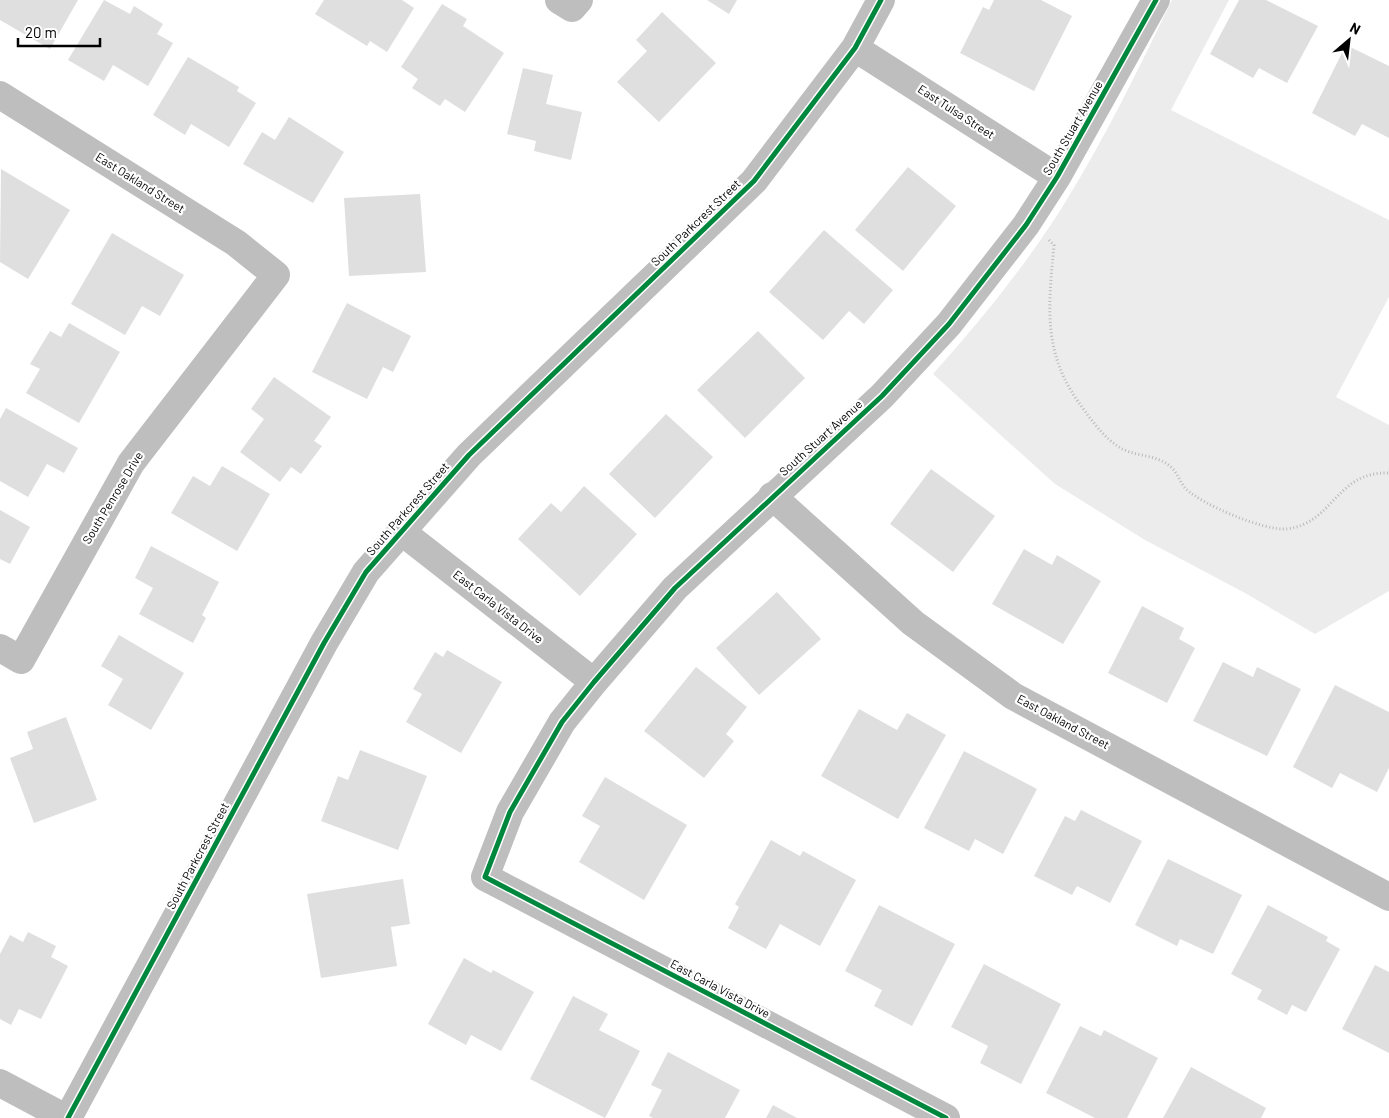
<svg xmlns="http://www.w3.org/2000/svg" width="1389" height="1118" font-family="Barlow,sans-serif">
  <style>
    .green { fill: #ececec }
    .building { fill: #dfdfdf }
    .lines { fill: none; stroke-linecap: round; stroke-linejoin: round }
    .path { stroke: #b9b9b9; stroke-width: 3; stroke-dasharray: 1 2.5; stroke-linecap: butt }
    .minor { stroke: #bebebe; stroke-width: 28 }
    .cycleway-casing { stroke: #fff; stroke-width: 8 }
    .cycleway { stroke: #00873e; stroke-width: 5 }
    .labels { text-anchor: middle; stroke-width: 4.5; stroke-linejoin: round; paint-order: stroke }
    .street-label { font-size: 12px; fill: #000; stroke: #fff }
  </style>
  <rect width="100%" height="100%" fill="#fff"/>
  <path class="green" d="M1172 0H1229L1171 110 1389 220V297L1336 397 1389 425V591L1315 634 1245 593 1145 540 1055 484 933 374C981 320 1028 263 1066 201 1106 136 1139 68 1172 0Z"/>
  <path class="building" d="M0 0H78L50 49 0 20Z
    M104 0 130 14 134 6 163 24 157 34 173 43 148 86 113 65 104 81 68 60Z
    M324 0H402L414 8 387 52 370 41 367 46 315 14Z
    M707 0H737L729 14Z
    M994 0H1041L1072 16 1034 91 960 53 983 7 989 10Z
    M1239 0H1266L1318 26 1287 83 1259 68 1253 78 1210 54Z
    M442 4 467 19 463 26 504 53 465 112 445 99 440 106 412 88 418 79 401 67Z
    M662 12 716 63 659 122 617 82 647 51 636 40Z
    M1346 45 1389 66V138L1362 124 1355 136 1312 113Z
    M188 57 239 87 237 91 256 103 229 147 191 124 185 135 153 115Z
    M523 68 553 75 546 104 582 112 571 160 534 151 536 141 507 134Z
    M289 117 344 152 313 203 243 164 262 132 275 140Z
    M908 167 956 206 903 271 855 230Z
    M1 169 70 210 28 279 0 262Z
    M420 194 426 272 349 276 344 198Z
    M824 230 893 290 864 324 849 311 823 340 769 292Z
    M112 233 184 275 160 316 142 306 125 335 71 304Z
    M347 303 411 336 393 372 383 367 367 399 312 372Z
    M69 323 120 352 79 423 26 393 40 369 30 364 50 331 61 337Z
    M758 331 805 378 745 438 697 390Z
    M274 377 331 417 314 441 322 446 301 474 291 467 280 482 240 452 264 419 251 409Z
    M6 408 78 448 64 473 47 464 28 497 0 481V419Z
    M666 414 713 457 655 518 609 474Z
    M222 466 270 494 237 551 171 513 193 476 210 486Z
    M931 469 995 516 953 572 890 524Z
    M584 486 637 534 580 596 518 539 551 503 561 512Z
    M0 510 30 527 10 564 0 559Z
    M151 546 219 582 202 615 206 618 193 643 139 614 153 588 135 578Z
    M1024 549 1052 565 1057 555 1101 581 1063 644 992 604Z
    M777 592 821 639 759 695 716 648Z
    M1142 606 1184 628 1179 639 1195 648 1167 703 1108 673Z
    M119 635 184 673 151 730 108 705 123 679 101 666Z
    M447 650 502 682 461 753 406 722 422 694 413 689 435 652 443 657Z
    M1223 662 1253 677 1257 667 1301 689 1267 756 1193 721Z
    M696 667 747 707 726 734 734 741 704 778 644 731Z
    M1335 685 1389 712V768L1377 792 1340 773 1332 788 1293 767Z
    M859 709 897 730 907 713 946 735 898 819 821 776Z
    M66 717 97 800 34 823 10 758 33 749 27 732Z
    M360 750 427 776 398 850 321 821 338 776 348 780Z
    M964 751 1037 789 1003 854 975 839 969 851 924 828Z
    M605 777 687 825 644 900 579 862 600 826 582 816Z
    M1081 810 1142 841 1110 903 1077 886 1072 895 1034 876 1065 816 1075 821Z
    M771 840 800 856 803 851 856 880 820 946 780 924 766 949 728 928 739 907 735 904Z
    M1168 859 1242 895 1213 954 1180 939 1177 946 1135 925Z
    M403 879 410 924 391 927 397 966 321 978 307 894Z
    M879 905 955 944 912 1026 874 1006 882 990 845 971Z
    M1268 905 1328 937 1326 941 1340 949 1306 1012 1292 1005 1287 1015 1257 999 1262 990 1231 974Z
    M28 932 56 946 51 957 68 966 41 1019 19 1009 11 1025 0 1019V954L10 935 23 942Z
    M464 958 491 973 493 970 534 992 501 1051 471 1035 466 1045 428 1024Z
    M984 964 1061 1004 1021 1084 980 1063 988 1046 951 1027Z
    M1375 965 1389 972V1053L1342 1029Z
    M573 996 608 1014 599 1030 640 1051 605 1118 530 1079Z
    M1080 1026 1101 1036 1104 1030 1158 1058 1127 1118H1095L1046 1093Z
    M668 1052 740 1090 725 1118H653L649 1116 662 1090 651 1085Z
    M1191 1067 1266 1108 1261 1118H1163Z
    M773 1105 797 1118H766Z"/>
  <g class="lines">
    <path class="path" d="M1049 240 1054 245C1048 310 1042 356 1085 411 1094 424 1105 438 1119 447 1134 457 1157 454 1171 467 1178 473 1180 483 1186 489 1203 505 1264 531 1287 529 1334 523 1336 471 1389 473"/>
    <path class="minor" d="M559 0 572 8 579 0
      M855 48 1057 177
      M0 95 236 243 276 275 131 463 21 660 0 648
      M772 496 913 623 1013 696 1389 897
      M402 532 594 682
      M0 1083 66 1118
      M68 1118 324 643 366 572 469 455 754 181 855 48 881 0
      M946 1118 485 877 510 812 562 722 594 682 675 588 882 396 949 324 1026 225 1057 177 1156 0"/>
    <g class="cycleway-casing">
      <path id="cycleway" d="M68 1118 324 643 366 572 469 455 754 181 855 48 881 0
        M946 1118 485 877 510 812 562 722 594 682 675 588 882 396 949 324 1026 225 1057 177 1156 0"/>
    </g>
    <use href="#cycleway" class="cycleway"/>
  </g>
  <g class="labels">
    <g class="street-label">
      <text transform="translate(956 112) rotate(33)" y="4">East Tulsa Street</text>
      <text transform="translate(1073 128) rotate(-60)" y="4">South Stuart Avenue</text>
      <text transform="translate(140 183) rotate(32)" y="4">East Oakland Street</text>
      <text transform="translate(696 223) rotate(-44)" y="4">South Parkcrest Street</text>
      <text transform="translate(821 438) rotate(-42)" y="4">South Stuart Avenue</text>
      <text transform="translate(113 498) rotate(-59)" y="4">South Penrose Drive</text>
      <text transform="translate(408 509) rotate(-49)" y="4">South Parkcrest Street</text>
      <text transform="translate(498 607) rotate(38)" y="4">East Carla Vista Drive</text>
      <text transform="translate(1063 722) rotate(28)" y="4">East Oakland Street</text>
      <text transform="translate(198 856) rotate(-62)" y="4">South Parkcrest Street</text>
      <text transform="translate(720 989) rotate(28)" y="4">East Carla Vista Drive</text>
    </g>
  </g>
  <g transform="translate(1349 40) rotate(28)" stroke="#ffffff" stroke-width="4" paint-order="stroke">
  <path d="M0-4L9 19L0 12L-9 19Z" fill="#000000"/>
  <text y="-8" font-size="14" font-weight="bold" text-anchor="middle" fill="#000000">N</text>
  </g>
  <path d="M18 38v8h82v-8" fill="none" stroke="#000000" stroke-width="2.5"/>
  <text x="25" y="38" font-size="15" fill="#000000" stroke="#ffffff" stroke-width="4" paint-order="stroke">20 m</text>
</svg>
